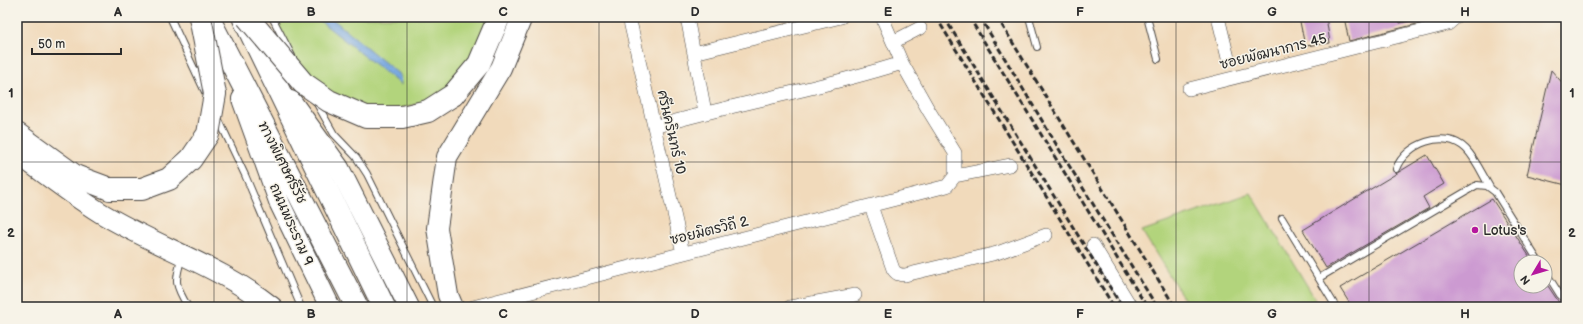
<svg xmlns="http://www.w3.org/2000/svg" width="1583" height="324" font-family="'Balsamiq Sans','Playpen Sans Thai',sans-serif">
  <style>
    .green { fill: #b2d47c; stroke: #6e8054 }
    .water { fill: #74a6df; stroke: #506885 }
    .building { fill: #cc9ad1 }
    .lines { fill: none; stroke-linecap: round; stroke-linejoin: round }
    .service-casing { stroke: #494541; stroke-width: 8 }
    .minor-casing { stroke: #494541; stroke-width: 14 }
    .primary-casing { stroke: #494541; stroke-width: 22 }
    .motorway-casing { stroke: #494541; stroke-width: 24 }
    .service { stroke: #fff; stroke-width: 6 }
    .minor { stroke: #fff; stroke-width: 13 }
    .primary { stroke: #fff; stroke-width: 20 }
    .motorway { stroke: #fff; stroke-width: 22 }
    .rail { stroke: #2b2b2b; stroke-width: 3; stroke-dasharray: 6 3; stroke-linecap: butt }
    .motorway-bridge-casing { stroke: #494541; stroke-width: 24; stroke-linecap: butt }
    .motorway-bridge { stroke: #fff; stroke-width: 22 }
    .grid { fill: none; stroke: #2b2b2b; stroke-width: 1; stroke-opacity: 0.55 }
    .poi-dot { fill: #b5179e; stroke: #f7f3e8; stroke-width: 1.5 }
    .labels { text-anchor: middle; stroke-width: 3; stroke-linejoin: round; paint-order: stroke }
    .street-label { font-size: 14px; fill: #2b2b2b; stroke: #f7f3e8 }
    .poi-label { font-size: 14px; fill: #2b2b2b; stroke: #f7f3e8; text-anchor: start }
    .neatline { fill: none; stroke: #2b2b2b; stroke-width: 1.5 }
    .grid-label { font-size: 13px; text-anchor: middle; font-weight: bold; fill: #2b2b2b }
  </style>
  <rect width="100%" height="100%" fill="#f7f3e8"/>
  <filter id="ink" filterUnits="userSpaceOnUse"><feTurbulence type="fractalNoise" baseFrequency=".025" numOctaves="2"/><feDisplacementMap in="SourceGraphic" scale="8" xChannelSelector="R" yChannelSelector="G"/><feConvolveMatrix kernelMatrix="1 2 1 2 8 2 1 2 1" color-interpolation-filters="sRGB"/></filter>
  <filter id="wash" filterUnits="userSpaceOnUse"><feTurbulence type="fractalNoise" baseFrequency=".012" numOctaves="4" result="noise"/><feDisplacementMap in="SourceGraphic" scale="16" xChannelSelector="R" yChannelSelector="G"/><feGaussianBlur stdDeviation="0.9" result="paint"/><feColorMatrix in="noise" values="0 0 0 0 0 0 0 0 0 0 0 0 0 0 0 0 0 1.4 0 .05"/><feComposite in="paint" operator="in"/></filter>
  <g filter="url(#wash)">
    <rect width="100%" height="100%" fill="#f1dabb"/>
    <path class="green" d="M272 17H499L453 95 366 117 306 85Z
      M1251 193 1320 307H1189L1142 231Z"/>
    <path class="water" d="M315 17H330L400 75 401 85Z"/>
    <g id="blocks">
      <path class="building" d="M1299 17H1326L1330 43 1305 46Z
        M1344 17H1399L1400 23 1420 18 1421 23 1349 41Z
        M1551 70 1566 87V185L1527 175Z
        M1427 155 1444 184 1423 197 1429 208 1326 268 1303 230Z
        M1492 199 1533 262H1521V286H1548L1562 307H1352L1340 288Z"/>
    </g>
  </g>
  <g filter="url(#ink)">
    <use href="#blocks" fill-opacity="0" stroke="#494541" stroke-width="1"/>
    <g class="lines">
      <g class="service-casing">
        <path id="service" d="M170 17 205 92
          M272 17 292 56
          M1029 17 1037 47
          M1147 17 1158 59
          M316 102 334 134 356 157 367 174 433 307
          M218 118 245 175 301 307
          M1396 169C1405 144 1445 128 1466 149 1476 159 1483 176 1491 189
          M1282 218 1336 307
          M182 257C174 282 175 285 188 307
          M1545 271 1560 295 1566 300
          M1319 278 1477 185 1487 186 1495 192 1539 262"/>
      </g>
      <g class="minor-casing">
        <path id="minor" d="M629 17 683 253
          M687 17 705 112
          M1218 17 1228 58
          M893 42 920 28
          M694 53 841 17
          M1189 89 1448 24 1456 17
          M654 127C736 103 821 89 902 63
          M955 176 1010 165
          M871 206 893 269C896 274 899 275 905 275L997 253 1046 235
          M1093 245 1131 307
          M473 307 947 186 955 176V153L929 111 902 63 882 17
          M790 307 855 295"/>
      </g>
      <g class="primary-casing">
        <path id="primary" d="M242 99 280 204 330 307
          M291 101 339 168 409 307
          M17 153C45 174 72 195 101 213 157 247 220 266 272 307
          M453 307 448 295 437 228 447 157 501 68 522 17"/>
      </g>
      <g class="motorway-casing">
        <path id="motorway" d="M208 17 357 307
          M244 19 384 307
          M453 95 479 64 499 17
          M17 134 75 176 110 189"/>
      </g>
      <use href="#service" class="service"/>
      <use href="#minor" class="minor"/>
      <use href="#primary" class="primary"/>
      <use href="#motorway" class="motorway"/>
      <path class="rail" d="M936 17 1114 307
        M944 17 1122 307
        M969 17 1147 307
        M980 17 1065 159 1157 307
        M997 17 1175 307"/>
      <g class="motorway-bridge-casing">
        <path id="motorway-bridge" d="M247 17 303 83 329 101 366 117H402L428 111 453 95
          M110 189H142L169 179 191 159 208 134 215 94 200 17"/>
      </g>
      <use href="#motorway-bridge" class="motorway-bridge"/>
    </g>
  </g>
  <path class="grid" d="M214 17V307M407 17V307M599 17V307M792 17V307M984 17V307M1176 17V307M1369 17V307M17 162H1566"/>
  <circle class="poi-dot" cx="1475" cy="230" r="4"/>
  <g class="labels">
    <g class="street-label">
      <text transform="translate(1273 51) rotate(-14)" y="5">ซอยพัฒนาการ 45</text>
      <text transform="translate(672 132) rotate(77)" y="5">ศรีนครินทร์ 10</text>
      <text transform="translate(283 162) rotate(63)" y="5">ทางพิเศษศรีรัช</text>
      <text transform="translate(292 224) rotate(66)" y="5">ถนนพระราม 9</text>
      <text transform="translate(709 230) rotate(-14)" y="5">ซอยมิตรวิถี 2</text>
    </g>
    <g class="poi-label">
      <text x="1483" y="235">Lotus's</text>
    </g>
  </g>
  <rect width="1583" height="324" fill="none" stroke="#f7f3e8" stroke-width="44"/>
  <g transform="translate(1533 274) rotate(232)"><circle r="19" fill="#f7f3e8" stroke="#a5a39c"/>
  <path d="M0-3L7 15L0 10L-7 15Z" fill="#b5179e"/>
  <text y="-6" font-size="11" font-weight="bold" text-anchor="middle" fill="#2b2b2b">N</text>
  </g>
  <path d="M32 48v6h89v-6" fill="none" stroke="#2b2b2b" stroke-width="2"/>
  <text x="38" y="48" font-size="12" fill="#2b2b2b" stroke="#f7f3e8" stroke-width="3" paint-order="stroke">50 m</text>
  <rect x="22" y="22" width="1539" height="280" class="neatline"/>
  <g class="grid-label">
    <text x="118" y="16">A</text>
    <text x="311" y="16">B</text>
    <text x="503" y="16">C</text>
    <text x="695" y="16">D</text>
    <text x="888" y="16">E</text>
    <text x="1080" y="16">F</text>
    <text x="1272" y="16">G</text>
    <text x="1465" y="16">H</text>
    <text x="11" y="97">1</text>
    <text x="1572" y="97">1</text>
    <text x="11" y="237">2</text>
    <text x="1572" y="237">2</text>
    <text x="118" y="318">A</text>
    <text x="311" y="318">B</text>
    <text x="503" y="318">C</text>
    <text x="695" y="318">D</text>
    <text x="888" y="318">E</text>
    <text x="1080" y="318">F</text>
    <text x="1272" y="318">G</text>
    <text x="1465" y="318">H</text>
  </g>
</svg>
